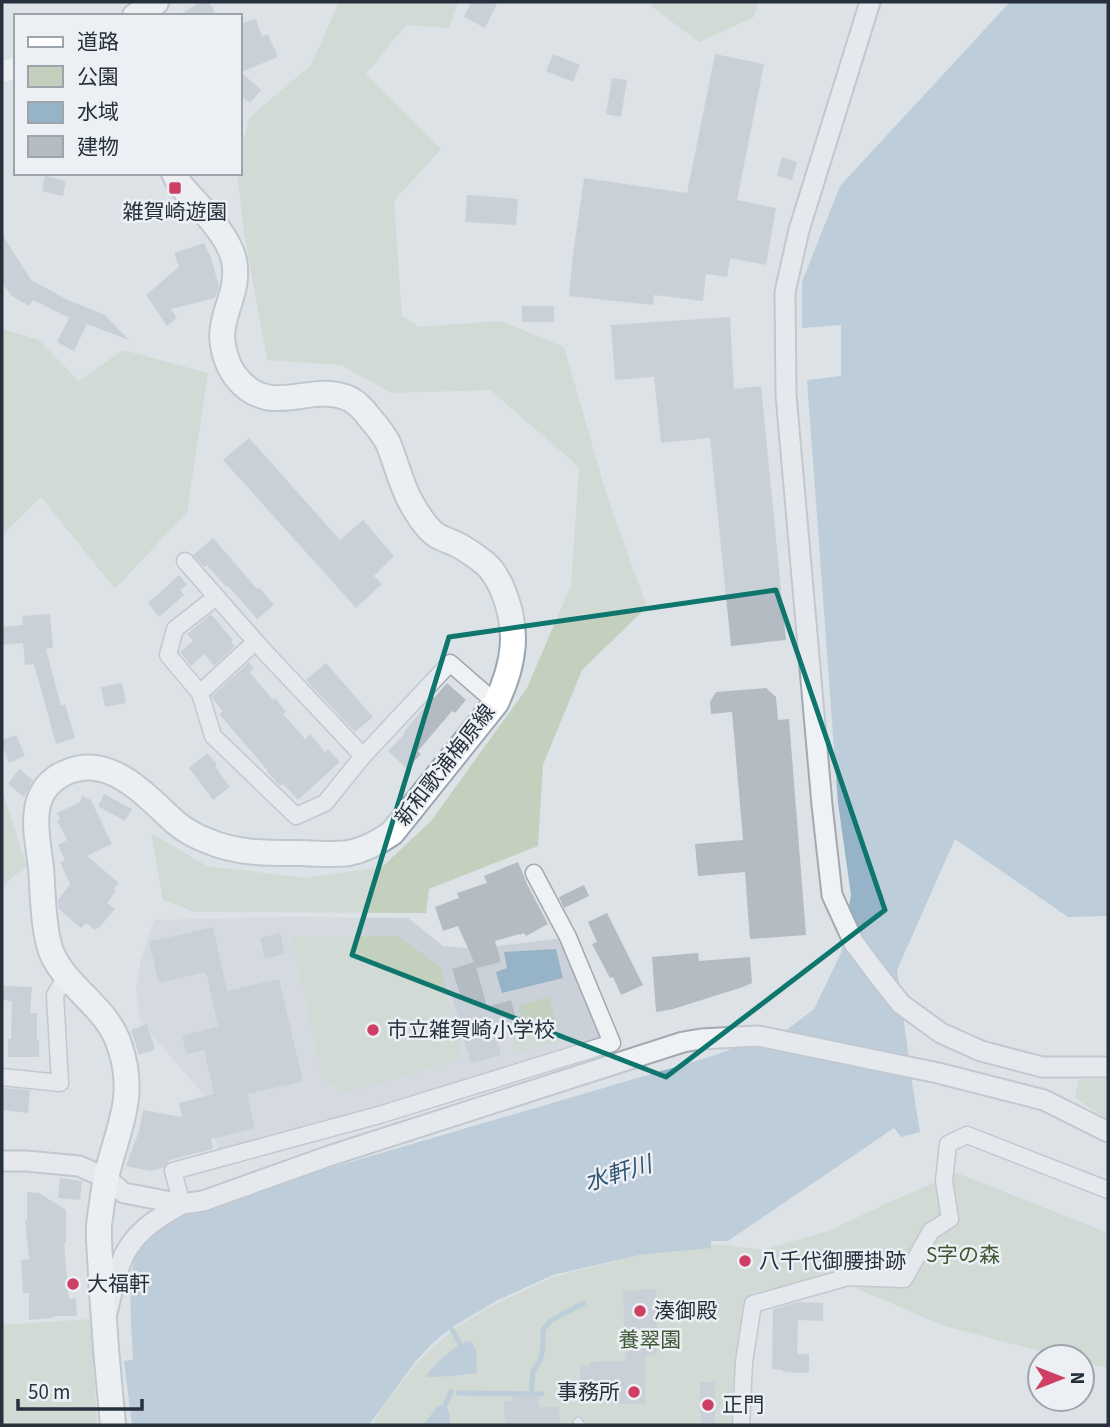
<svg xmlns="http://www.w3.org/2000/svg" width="1110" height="1427" font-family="'Source Sans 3','Noto Sans JP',sans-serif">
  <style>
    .built { fill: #cbd1d8 }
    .green { fill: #c4d0be }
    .water { fill: #97b3c7 }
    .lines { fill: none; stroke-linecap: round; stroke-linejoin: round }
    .stream { stroke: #97b3c7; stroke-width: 5 }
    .building { fill: #b4bbc3 }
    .service-casing { stroke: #a2a9b1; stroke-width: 11 }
    .minor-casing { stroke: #a2a9b1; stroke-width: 19 }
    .tertiary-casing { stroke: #a2a9b1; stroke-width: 23 }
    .primary-casing { stroke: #9ca7b2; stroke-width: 28 }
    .service { stroke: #eff2f5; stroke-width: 8 }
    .minor { stroke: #eff2f5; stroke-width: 16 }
    .tertiary { stroke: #eff2f5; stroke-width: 19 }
    .secondary { stroke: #fff; stroke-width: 21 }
    .primary { stroke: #fff; stroke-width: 24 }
    .marked { fill: none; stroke: #0f766e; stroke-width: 5; stroke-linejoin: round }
    .poi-dot { fill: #cd4064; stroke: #ecf0f4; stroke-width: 2.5 }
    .labels { text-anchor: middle; stroke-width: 5; stroke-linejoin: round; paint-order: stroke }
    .poi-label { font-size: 21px; fill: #26313d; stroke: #ecf0f4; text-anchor: start }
    .street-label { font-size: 21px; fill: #26313d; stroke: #ecf0f4 }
    .park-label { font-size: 21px; fill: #3e5834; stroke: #ecf0f4 }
    .water-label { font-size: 23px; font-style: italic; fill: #315470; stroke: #ecf0f4 }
  </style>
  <rect width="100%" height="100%" fill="#dde2e7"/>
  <path class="built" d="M283 917 408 918 443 946 474 949 562 938 602 1039 219 1154 204 1095 140 1021 136 990 141 959 154 920Z"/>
  <path class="green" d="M339 2H458L449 28 406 25 366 74 441 149 394 201 402 316 419 327 500 321 564 347 607 496 647 607 582 670 543 765 538 846 429 889 426 913 195 912 163 900 151 833 207 866 305 878 382 867 431 821 527 688 571 585 579 467 490 390 391 393 341 365 267 360 244 233 237 173H240V150L250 117 311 65Z
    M651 2H758L754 17 699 42 651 6Z
    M2 329 39 340 79 381 123 350 208 373 187 512 115 589 41 497 2 535Z
    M2 790 27 866 2 886Z
    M292 936H398L441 967 462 1059 346 1093 322 1078Z
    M549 997 560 1042 514 1054 507 1028 523 1024 518 1005Z
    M1079 1079H1108V1120L1075 1098Z
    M957 1173 1108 1233V1368L1082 1362V1357H1063L944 1326 828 1276 773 1290 755 1292 748 1296 734 1370 732 1425H372L384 1405 418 1361 455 1328 491 1306 553 1277 639 1255 692 1250 718 1244 763 1250 828 1231 892 1201Z
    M91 1319 97 1425H2V1325Z"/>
  <path class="water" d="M1010 2H1108V916L1068 917 955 839 897 970 913 1089 920 1132 901 1137 894 1128 728 1241H711V1248L639 1255 553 1275 496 1301 451 1328 432 1344 415 1362 369 1425H132L124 1361 133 1360C132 1327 124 1266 143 1239 150 1230 164 1222 173 1214L709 1057 788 1029 814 1009 841 953 851 895 838 803 807 380 841 376V325L802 328V282L840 186Z
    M556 949 563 978 502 993 496 972 507 968 504 952Z
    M471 1341 476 1350 477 1373 453 1376 427 1377 428 1373C439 1362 454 1343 471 1341Z
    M446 1403 450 1416V1425H423L437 1407Z"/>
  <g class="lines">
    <path class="stream" d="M451 1328 460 1344
      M458 1393 542 1394
      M531 1394 533 1371 541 1359 543 1348V1330L550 1321 584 1303
      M446 1403 451 1392"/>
  </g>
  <path class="building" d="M199 2H209L215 11 208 16H179Z
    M471 2H498L485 28 464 17Z
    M256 19 262 37 268 34 278 57 241 72 261 90 250 103 240 95V24Z
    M553 54 580 65 573 82 546 71Z
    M715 54 764 64 737 200 776 208 766 265 730 258 727 277 706 274 703 301 654 295 653 305 569 296 573 254 584 178 687 193Z
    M612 78 627 80 621 117 606 114Z
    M782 157 797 162 792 180 777 176Z
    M45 176 66 181 63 196 42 191Z
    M467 195 518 199 516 225 465 222Z
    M2 234 31 280 68 300 105 315 129 340 87 324 74 351 57 342 69 318 33 300 29 306 12 296 2 283Z
    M204 243 211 258 219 286 215 298 171 309 177 318 167 326 146 295 179 267 174 253Z
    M522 306H554V322H522Z
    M730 317 734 389 761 386 786 640 731 646 710 438 661 443 654 377 615 380 611 325Z
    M249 438 340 540 363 520 394 556 374 576 382 584 356 608 223 460Z
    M213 538 257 589 259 587 274 605 257 619 228 586 226 587 207 565 204 567 193 555Z
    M179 575 187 585 180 590 184 595 159 617 148 603Z
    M50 614 53 648 46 649 61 706 65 704 75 738 56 744 34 664 25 665 23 643 2 645V627L23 625 22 616Z
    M211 614 233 640 231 642 235 646 214 666 204 654 191 666 180 652 193 641 187 634Z
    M249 662 254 669 250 672 252 675 273 700 275 698 286 712 283 714 305 739 310 734 325 752 328 749 340 762 298 800 283 784 280 786 267 772 268 771 219 714 223 711 213 699 212 696Z
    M326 663 373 717 355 732 306 680Z
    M122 683 126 703 105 707 101 687Z
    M447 683 466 700 455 713 452 711 418 751 421 754 407 769 388 751 405 733 404 732 433 697 434 698Z
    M766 688 776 697 778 720 789 719 806 935 750 939 745 872 698 876 695 844 743 840 732 712 711 714 710 702 716 692Z
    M16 735 25 756 9 763 2 745V740Z
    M207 753 217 764 215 766 230 787 213 800 189 768Z
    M19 769 33 780 24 797 8 784Z
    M104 794 132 809 125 821 98 806Z
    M82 796 91 800 112 844 87 856 119 883 114 889 116 891 107 903 115 909 98 929 97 928 95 930 86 923 81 928 59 909 58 900 70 884 60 862 65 860 58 845 67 840 57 821 60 819 57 813 80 802Z
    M518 862 527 884 548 924 526 936 524 933 520 935 519 934 495 941 501 962 477 968 475 963 487 1007 511 1000 517 1021 493 1027 501 1055 471 1063 452 997 460 995 452 969 474 962 458 926 443 931 435 907 459 898 457 893 487 883 484 876Z
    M584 885 589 896 564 908 559 897Z
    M607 913 643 985 621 995 613 977 610 978 592 944 597 942 588 922Z
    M213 927 227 991 279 979 303 1081 247 1094 255 1128 211 1139 213 1149 170 1160 163 1168 150 1171 126 1166 139 1131 143 1110 182 1117 179 1103 214 1094 204 1050 187 1054 182 1036 218 1026 206 972 159 983 149 942Z
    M280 933 285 954 265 959 260 938Z
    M698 953 699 961 750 957 752 983 743 987 673 1009 656 1012 652 957Z
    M2 986 32 987 30 1013H37V1040H39V1057H8V1039H11L12 1001 2 1000Z
    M147 1024 155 1049 139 1055 131 1030Z
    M4 1088 30 1090 28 1113 2 1110Z
    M60 1178 82 1181 80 1200 58 1198Z
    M27 1192 39 1193 66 1210V1243H64L69 1299 76 1298 77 1316H56L52 1318 29 1320V1293H23L21 1260 29 1259 25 1220H27Z
    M656 1289 657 1355 645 1356V1404H612V1395L580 1394V1365H590V1362L626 1361 623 1291Z
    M798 1302 823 1303V1321L798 1320 797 1354H809V1373L783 1372V1370L772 1369 773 1309Z
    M700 1382H715V1425H701Z
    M539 1395V1407H559L560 1425H505L504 1401 511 1402 512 1396Z"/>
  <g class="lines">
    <g class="service-casing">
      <path id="service" d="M578 1422 580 1425"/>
    </g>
    <g class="minor-casing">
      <path id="minor" d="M185 561 263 650 363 756 450 663 496 703
        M255 642 200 693 213 736 296 816 325 803 363 756
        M200 693 168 655 175 629 216 597
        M2 1077 60 1083 55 995 67 975
        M182 1204 173 1171 379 1115 612 1043 568 937 534 873
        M741 1425 744 1362 753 1304 848 1277 904 1279 931 1231 950 1219 944 1181 948 1144 967 1135 1108 1190"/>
    </g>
    <g class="tertiary-casing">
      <path id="tertiary" d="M870 2 799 230 785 292 786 395 822 805 832 895 854 943 878 975 901 1004 941 1033 981 1051 1042 1067H1108
        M2 1161H26L79 1166 106 1178 124 1193 182 1204 203 1201 329 1156 683 1042 701 1039 758 1036 938 1073 1044 1100 1108 1132
        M107 1313C111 1297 114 1280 120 1265 130 1235 155 1219 182 1204"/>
    </g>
    <g class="primary-casing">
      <path id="primary" d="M135 16 156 2
        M113 1425C108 1376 104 1327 101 1278 101 1261 98 1242 99 1225 101 1210 103 1193 106 1178 117 1129 138 1097 119 1044 107 1008 70 990 53 956 43 935 43 892 41 868 39 849 34 828 37 810 39 795 46 784 59 776 106 748 145 795 176 823 186 831 197 837 208 841 238 854 270 853 302 853 317 854 334 855 349 853 365 850 379 842 392 833L496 703C515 663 520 628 501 586 496 576 491 567 482 561 476 556 468 551 460 546 453 542 444 540 436 535 426 528 419 516 413 506 401 487 397 464 388 443 383 433 376 425 369 417 364 410 357 403 350 399 311 380 271 421 236 377 226 364 220 343 223 327 227 302 239 288 234 260 228 233 196 204 179 183L174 173"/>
    </g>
    <use href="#service" class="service"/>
    <use href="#minor" class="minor"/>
    <use href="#tertiary" class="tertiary"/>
    <path class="secondary" d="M2 72 16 68"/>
    <use href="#primary" class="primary"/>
  </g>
  <path d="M0 0H1110V1427H0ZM776 590 885 910 666 1077 352 955 449 637Z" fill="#dde2e7" fill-opacity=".55" fill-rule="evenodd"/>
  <path class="marked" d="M776 590 885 910 666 1077 352 955 449 637Z"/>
  <g class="poi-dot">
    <rect x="168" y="181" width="14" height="14" rx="3.5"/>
    <circle cx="373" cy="1030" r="7"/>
    <circle cx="745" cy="1261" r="7"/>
    <circle cx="73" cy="1284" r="7"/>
    <circle cx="640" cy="1311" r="7"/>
    <circle cx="634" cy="1392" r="7"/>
    <circle cx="708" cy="1405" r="7"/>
  </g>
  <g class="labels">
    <g class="poi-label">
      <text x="175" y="219" text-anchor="middle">雑賀崎遊園</text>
      <text x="387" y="1037">市立雑賀崎小学校</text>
      <text x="759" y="1268">八千代御腰掛跡</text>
      <text x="87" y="1291">大福軒</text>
      <text x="654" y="1318">湊御殿</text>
      <text x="620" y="1399" text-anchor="end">事務所</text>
      <text x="722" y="1412">正門</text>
    </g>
    <g class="street-label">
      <text transform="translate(445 765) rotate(-52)" y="7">新和歌浦梅原線</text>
    </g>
    <g class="park-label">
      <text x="963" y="1262">S字の森</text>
      <text x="650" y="1347">養翠園</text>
    </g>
    <g class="water-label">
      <text transform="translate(618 1173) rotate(-17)" y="8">水軒川</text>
    </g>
  </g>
  <rect width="1110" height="1427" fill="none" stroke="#26313d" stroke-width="7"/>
  <rect x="14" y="14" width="228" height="161" fill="#ecf0f4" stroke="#9da4ab" stroke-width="2"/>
  <rect x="28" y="37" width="35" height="10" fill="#ffffff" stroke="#9da4ab" stroke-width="2"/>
  <text x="77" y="49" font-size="21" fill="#26313d">道路</text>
  <rect x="28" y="66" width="35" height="21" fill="#c4d0be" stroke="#9da4ab" stroke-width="2"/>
  <text x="77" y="84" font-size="21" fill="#26313d">公園</text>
  <rect x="28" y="102" width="35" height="21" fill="#97b3c7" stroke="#9da4ab" stroke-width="2"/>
  <text x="77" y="119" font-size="21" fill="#26313d">水域</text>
  <rect x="28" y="136" width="35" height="21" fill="#b4bbc3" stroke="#9da4ab" stroke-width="2"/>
  <text x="77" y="154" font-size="21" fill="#26313d">建物</text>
  <g transform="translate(1061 1378) rotate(90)"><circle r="33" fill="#ecf0f4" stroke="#9da4ab" stroke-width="2"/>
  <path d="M0-5L12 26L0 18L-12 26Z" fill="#cd4064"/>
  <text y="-10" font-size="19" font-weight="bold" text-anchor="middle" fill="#26313d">N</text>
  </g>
  <path d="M18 1399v10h124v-10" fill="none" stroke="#26313d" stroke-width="3.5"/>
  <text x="28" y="1399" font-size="21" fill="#26313d" stroke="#ecf0f4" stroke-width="5" paint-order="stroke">50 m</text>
</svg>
